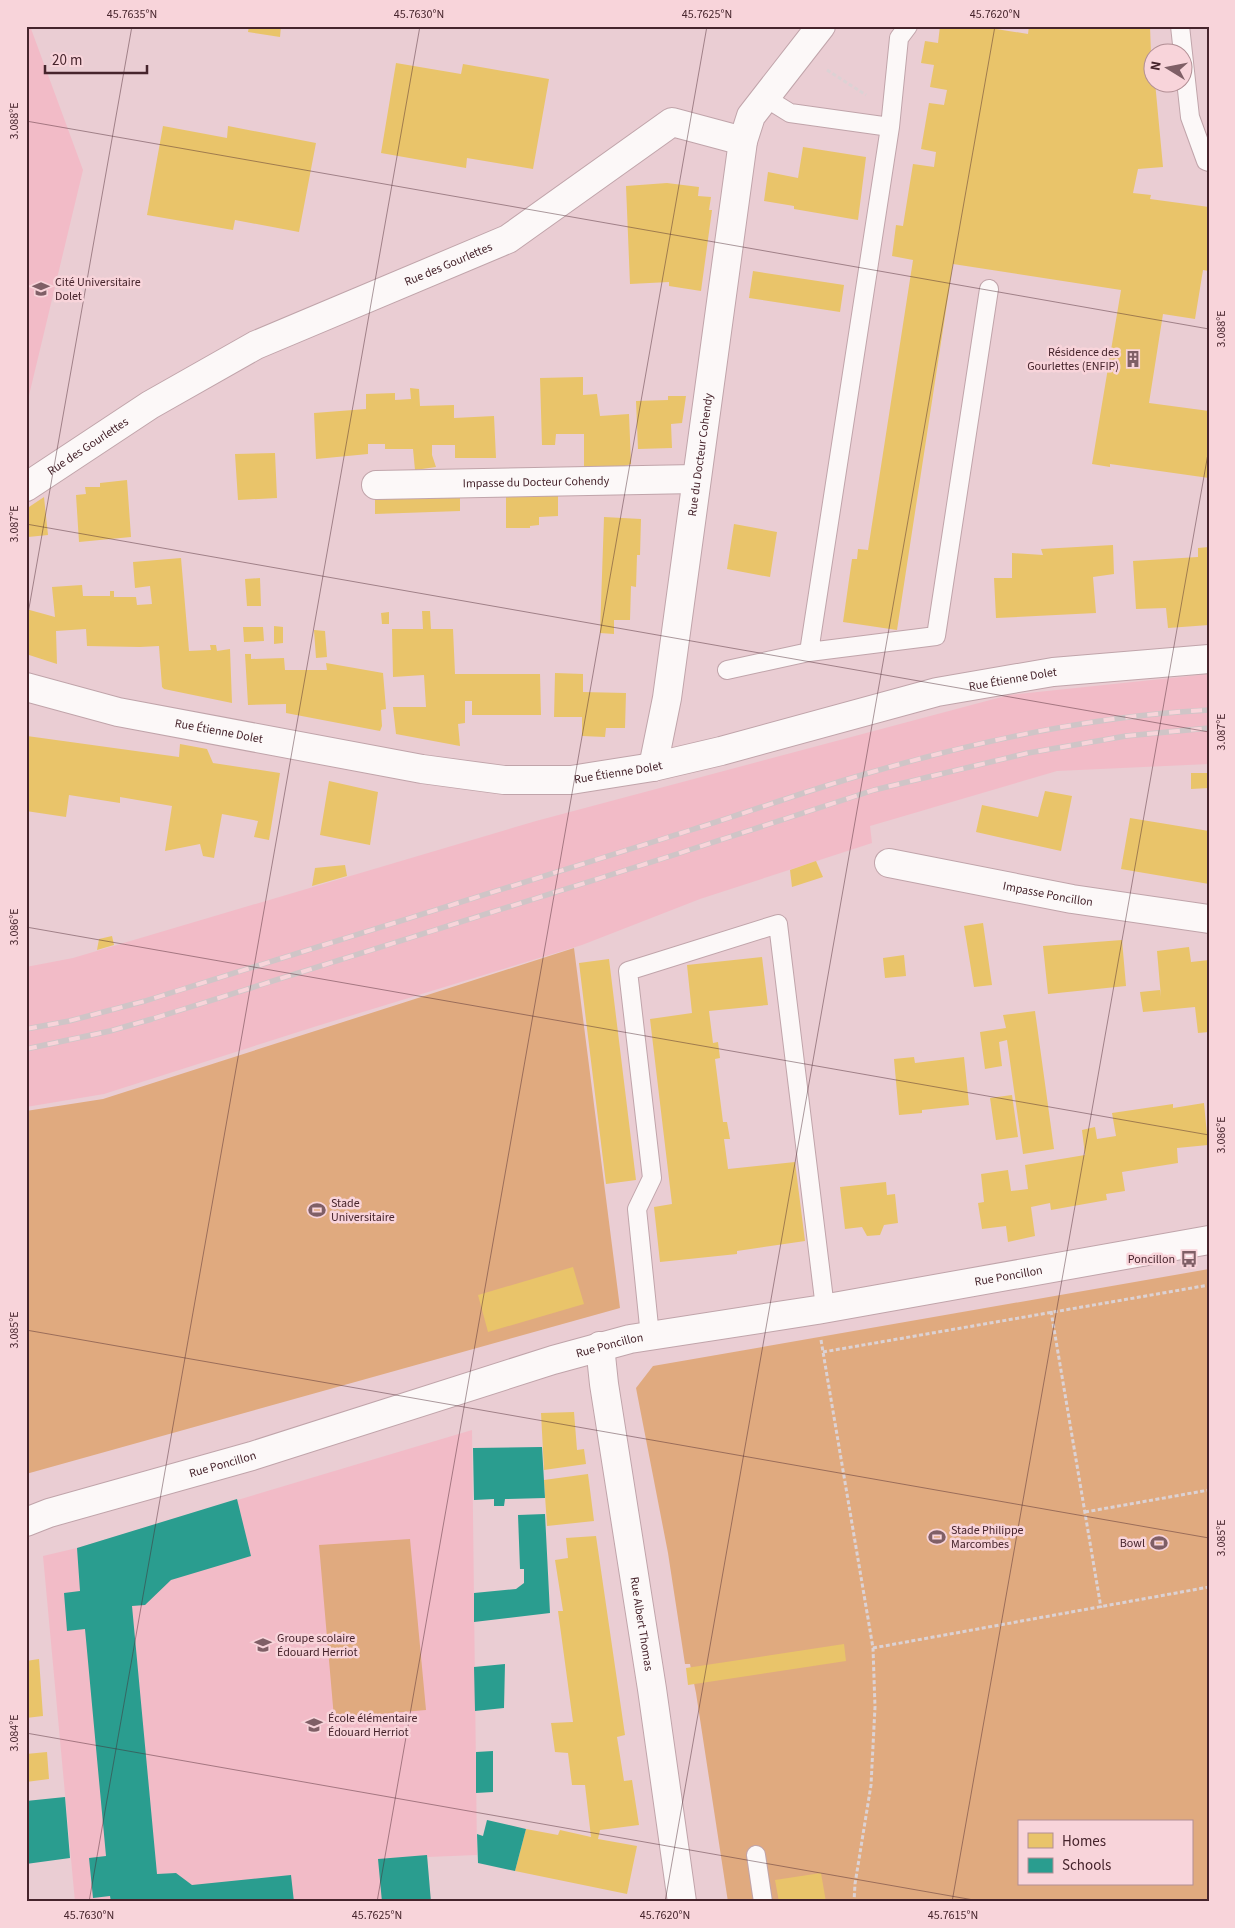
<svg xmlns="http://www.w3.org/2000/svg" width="1235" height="1928" font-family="'Source Sans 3',sans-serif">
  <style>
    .built { fill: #f2bbc7 }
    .green { fill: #e0aa7f; fill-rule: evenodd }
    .homes { fill: #e9c46a }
    .schools { fill: #2a9d8f }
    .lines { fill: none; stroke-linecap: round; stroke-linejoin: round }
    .service-casing { stroke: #c0a4aa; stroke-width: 20 }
    .minor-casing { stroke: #c0a4aa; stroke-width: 30 }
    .tertiary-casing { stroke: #c0a4aa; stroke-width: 30 }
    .secondary-casing { stroke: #c0a4aa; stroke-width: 30 }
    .path { stroke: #dcd2d4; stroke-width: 3; stroke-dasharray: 4 2.5; stroke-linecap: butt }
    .service { stroke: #fcf8f8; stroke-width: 18 }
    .minor { stroke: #fcf8f8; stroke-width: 28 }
    .tertiary { stroke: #fcf8f8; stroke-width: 28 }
    .secondary { stroke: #fcf8f8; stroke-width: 28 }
    .rail-casing { stroke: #cfc5c7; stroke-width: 5.5 }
    .rail { stroke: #f8d4da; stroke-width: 4; stroke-dasharray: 11; stroke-linecap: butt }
    .ticks { fill: none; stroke: #46242c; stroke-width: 1; stroke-opacity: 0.45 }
    .labels { text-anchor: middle; stroke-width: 5; stroke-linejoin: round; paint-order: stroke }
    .street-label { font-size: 12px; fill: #46242c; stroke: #f8d4da }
    .poi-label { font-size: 12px; fill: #46242c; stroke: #f8d4da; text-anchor: start }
    .neatline { fill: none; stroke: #46242c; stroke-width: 2 }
    .ticks-label { font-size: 12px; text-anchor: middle; fill: #46242c }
  </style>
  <rect width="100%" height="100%" fill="#eacdd3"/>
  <path class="built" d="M26 26H30L83 170 26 408Z
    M1209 674V764L1057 771 870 826 872 843 700 899 582 945 317 1026 104 1094 26 1107V967L73 958 536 821 1009 695Z
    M472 1430 477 1855 427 1857 431 1902H75L43 1556 77 1548Z"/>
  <path class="green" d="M574 948 620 1308 26 1474V1111L103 1099Z
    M1209 1269V1902H728L696 1693 690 1664H685L668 1553 636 1388 653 1366ZM1019 1822H1191V1884H1019Z
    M410 1539 426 1710 334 1718 319 1545Z"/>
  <path class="homes" d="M249 26H281L280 37 248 32Z
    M940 26H977L1028 34 1029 26H1150L1152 82H1155L1163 167 1138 169 1133 193 1151 195 1150 199 1209 207V271L1203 270 1195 319 1163 314 1149 403 1209 411V478L1110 464V467L1092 464 1121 290 953 264 897 630 843 622 852 559H857L858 549 868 550 913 260 892 256 896 225 903 226 913 164 934 167 936 152 921 149 929 103 944 105 947 90 930 87 934 65 921 63 925 41 938 43Z
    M396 63 461 74 463 64 549 79 533 169 467 158 466 168 381 153Z
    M163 126 227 138 228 126 316 143 299 232 235 220 233 230 147 215Z
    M803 147 866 157 858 220 794 209V206L764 201 768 172 798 178Z
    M667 183 699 187 698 196 711 197 709 210H712L701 291 669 286V282L630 284 626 186Z
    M753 271 844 285 840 312 749 298Z
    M583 377V395L597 394 600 416 629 414 631 464 618 468 584 470V434H556L555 445H542L540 378Z
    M410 388 419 389 420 406 454 405V418L494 416 496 458H455V445H432V455L436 467 415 470 413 449H385V444H368V454L316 459 314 413 366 409V394L395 393V400L411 399Z
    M668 396H686L682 423 671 424 672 448 638 449 636 401 668 400Z
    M275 453 277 498 238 500 235 454Z
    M127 480 131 537 79 542 76 495 86 494 85 487H100V483Z
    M558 490V516L539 517V525L530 526V528H506V492Z
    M460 494V511L375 514V497Z
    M44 497 48 535 28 537 26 509Z
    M604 517 641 519 640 555H637L636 587 631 586 630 620H614V634L600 633Z
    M734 524 777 532 770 577 727 569Z
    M1113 545 1114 574 1093 577 1096 613 996 618 994 578H1012V553L1043 555 1041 549Z
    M1209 547V625L1168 628 1166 608 1136 609 1133 561 1198 557V548Z
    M181 558 189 651 211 650 210 645H216L217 651 230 649 232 703 164 689 162 687 159 646 140 647 87 646 86 629 56 631 57 664 26 654V609L55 617 52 587 82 585 83 596H110V591H114V597H136L137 605 152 604 150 586 135 588 133 562Z
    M260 578 261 606H247L245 579Z
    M422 611H430L431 629H453L455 674H540L541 715H472V701H465V723L458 724 460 746 396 734 393 707H426L424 675 393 677 392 629H423Z
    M389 612V624H382L381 613Z
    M274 626 283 627V643L274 644Z
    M243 627H263L264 641 244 642Z
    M314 630 325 631 327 657 316 658Z
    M245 654H251V659L284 658 285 670H327L326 663 383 673 386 709 381 710 382 726 380 731 286 713V704L248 705Z
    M555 673 583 674V692L626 693 625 728H606L605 737 582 736V717H554Z
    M27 736 179 757 180 744 207 749 213 763 280 773 269 840 254 837 258 821 222 814 214 858 203 856 200 844 165 851 172 806 120 797V803L69 795 66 817 26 811Z
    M1191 773H1209V788L1191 789Z
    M329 781 378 792 370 845 320 835Z
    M1045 791 1072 796 1061 851 976 832 982 805 1038 817Z
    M1130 818 1209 831V884L1121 869Z
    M816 861 823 877 792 887 790 870Z
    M345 865 347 876 312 886 315 868Z
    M983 923 992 985 974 987 964 926Z
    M112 936 114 945 97 950 99 939Z
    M1122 940 1126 986 1048 994 1043 946Z
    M1189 947 1191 962 1209 960V1032L1198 1033 1195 1007 1143 1012 1140 992 1160 990 1161 997 1157 951Z
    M904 955 906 976 885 978 883 958Z
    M762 957 768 1005 709 1011 713 1043 718 1042 720 1058 715 1059 723 1122H727L730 1139H724L728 1169 795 1162 805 1241 737 1251V1254L660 1262 654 1207 672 1204 650 1019 692 1013 687 965Z
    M609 959 636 1180 606 1184 579 963Z
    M1035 1011 1054 1149 1023 1154 1007 1040 999 1042 1002 1066 985 1069 980 1032 1006 1028 1003 1015Z
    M914 1057 915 1063 964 1057 969 1105 922 1110V1113L899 1115 894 1059Z
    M1012 1095 1018 1137 996 1140 990 1098Z
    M1204 1103 1208 1145 1177 1148 1178 1163 1122 1172 1125 1191 1106 1194 1107 1200 1051 1210 1050 1203 1031 1207 1035 1236 1008 1242 1006 1226 982 1229 978 1203 984 1202 981 1174 1008 1170 1011 1191 1028 1189 1025 1165 1085 1155 1082 1130 1095 1127 1097 1139 1116 1136 1112 1113 1173 1104V1108Z
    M886 1182 887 1195 895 1194 898 1223 884 1225 880 1235 867 1236 862 1227 845 1229 840 1187Z
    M573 1267 584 1304 488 1332 478 1295Z
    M574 1412 577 1450 584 1449 586 1464 544 1470 541 1413Z
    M588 1474 594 1521 547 1526 544 1480Z
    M596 1536 625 1735 617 1737 624 1781 632 1780 639 1825 600 1830 598 1839 637 1846 627 1894 515 1871 526 1829 558 1835 560 1830 591 1837 585 1785H572L568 1753 555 1752 551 1723 573 1722 558 1611H563L555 1560 568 1558 566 1538Z
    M844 1644 846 1661 688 1685 686 1668Z
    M39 1659 43 1716 26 1718V1661Z
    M47 1752 49 1779 26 1782V1754Z
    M821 1873 826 1902H779L775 1880Z"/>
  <path class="schools" d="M542 1447 545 1498 505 1499 504 1506H494V1499L474 1500 473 1448Z
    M237 1499 251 1556 171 1580 145 1605 132 1606 157 1874 176 1873 192 1885 291 1875 294 1902H111L110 1896 93 1898 89 1858 106 1856 85 1629 67 1631 64 1593 80 1591 77 1548Z
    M545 1514 550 1613 474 1622V1593L516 1589 524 1583V1569H520L518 1515Z
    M505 1664 504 1708 475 1711 474 1667Z
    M493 1751V1792L476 1793V1752Z
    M65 1797 70 1858 26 1864V1801Z
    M487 1820 526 1829 515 1871 478 1863 477 1834 483 1836Z
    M427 1855 431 1902H382L378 1859Z"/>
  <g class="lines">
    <g class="service-casing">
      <path id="service" d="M1180 26 1190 117 1206 161 1209 162
        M764 97 790 113 890 127
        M809 652 936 636 989 289
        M727 670 809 652 890 127 899 38 908 26
        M650 1336 637 1209 652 1178 628 971 778 924 825 1308
        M756 1855 763 1902"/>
    </g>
    <g class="minor-casing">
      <g id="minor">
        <path id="s1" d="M376 485 696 479"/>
        <path id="s2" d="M26 487 150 405 256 345 508 239 672 122 743 141"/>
        <path id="s3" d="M889 863 1072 899 1209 919"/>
        <path id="s4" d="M600 1346 604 1384 652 1689 682 1902"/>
        <path id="s5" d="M26 1522 49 1513 252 1456 553 1360 630 1339 817 1310 1209 1240"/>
      </g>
    </g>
    <g class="tertiary-casing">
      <g id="tertiary">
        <path id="s6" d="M653 767 667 698 743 141 751 116 821 26"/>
      </g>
    </g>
    <g class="secondary-casing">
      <g id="secondary">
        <path id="s7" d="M26 687 118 712 422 769 504 780H571L653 767 721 751 937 692 1053 672 1209 659"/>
      </g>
    </g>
    <path class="path" d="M827 70 866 95
      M1051 1311 1101 1608
      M821 1340 873 1648 875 1707 871 1785 855 1884 854 1902
      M823 1352 1209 1285
      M1085 1512 1209 1490
      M873 1648 1209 1587"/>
    <use href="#service" class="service"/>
    <use href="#minor" class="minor"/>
    <use href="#tertiary" class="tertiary"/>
    <use href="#secondary" class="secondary"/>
    <g class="rail-casing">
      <path id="rail" d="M26 1029 69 1021 145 1001C327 944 509 887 691 830 746 813 800 793 855 777 969 743 1089 716 1209 710
        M26 1049 110 1031 152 1019 677 854 874 790 1028 753 1126 736 1209 728"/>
    </g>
    <use href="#rail" class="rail"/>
  </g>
  <path class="ticks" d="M26 121 1209 329M26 524 1209 732M26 625 132 26M26 927 1209 1135M26 1330 1209 1538M26 1733 985 1902M89 1902 420 26M377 1902 707 26M665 1902 995 26M952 1902 1209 448"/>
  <defs>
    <g id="university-bare" transform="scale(1.35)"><path d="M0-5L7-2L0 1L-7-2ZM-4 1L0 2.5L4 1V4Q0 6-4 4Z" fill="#7f5f66" stroke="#f8d4da" stroke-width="2.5" paint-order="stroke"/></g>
    <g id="building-bare" transform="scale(1.35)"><path d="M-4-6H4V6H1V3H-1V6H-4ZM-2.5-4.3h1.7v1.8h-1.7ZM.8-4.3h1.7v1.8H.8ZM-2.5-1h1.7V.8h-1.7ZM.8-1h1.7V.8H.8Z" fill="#7f5f66" stroke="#f8d4da" stroke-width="2.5" paint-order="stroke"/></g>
    <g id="stadium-bare" transform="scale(1.35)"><path d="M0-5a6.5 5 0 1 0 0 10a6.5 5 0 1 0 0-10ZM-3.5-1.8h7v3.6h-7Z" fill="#7f5f66" stroke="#f8d4da" stroke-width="2.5" paint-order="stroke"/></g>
    <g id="bus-bare" transform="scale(1.35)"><path d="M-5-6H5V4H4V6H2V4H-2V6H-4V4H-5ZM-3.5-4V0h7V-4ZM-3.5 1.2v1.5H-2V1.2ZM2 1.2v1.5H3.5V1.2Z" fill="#7f5f66" stroke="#f8d4da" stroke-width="2.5" paint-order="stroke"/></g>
    <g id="school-bare" transform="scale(1.35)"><path d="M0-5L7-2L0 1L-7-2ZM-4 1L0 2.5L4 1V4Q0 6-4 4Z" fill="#7f5f66" stroke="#f8d4da" stroke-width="2.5" paint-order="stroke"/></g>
  </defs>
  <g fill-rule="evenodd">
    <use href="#university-bare" x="41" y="289"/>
    <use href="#building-bare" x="1133" y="359"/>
    <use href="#stadium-bare" x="317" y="1210"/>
    <use href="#bus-bare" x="1189" y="1259"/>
    <use href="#stadium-bare" x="937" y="1537"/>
    <use href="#stadium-bare" x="1159" y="1543"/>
    <use href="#school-bare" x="263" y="1645"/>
    <use href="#school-bare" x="314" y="1725"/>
  </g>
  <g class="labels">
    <g class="street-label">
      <text dy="4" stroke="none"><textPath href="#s2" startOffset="479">Rue des Gourlettes</textPath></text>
      <text dy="4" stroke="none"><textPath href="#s2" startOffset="74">Rue des Gourlettes</textPath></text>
      <text dy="4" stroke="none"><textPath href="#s6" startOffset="316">Rue du Docteur Cohendy</textPath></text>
      <text dy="4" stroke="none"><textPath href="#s1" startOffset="160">Impasse du Docteur Cohendy</textPath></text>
      <text dy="4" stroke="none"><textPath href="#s7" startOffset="1008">Rue Étienne Dolet</textPath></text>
      <text dy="4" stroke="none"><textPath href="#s7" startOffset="198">Rue Étienne Dolet</textPath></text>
      <text dy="4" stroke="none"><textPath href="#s7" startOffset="602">Rue Étienne Dolet</textPath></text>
      <text dy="4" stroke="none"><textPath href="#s3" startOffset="162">Impasse Poncillon</textPath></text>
      <text dy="4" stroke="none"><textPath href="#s5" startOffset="1015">Rue Poncillon</textPath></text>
      <text dy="4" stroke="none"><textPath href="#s5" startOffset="610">Rue Poncillon</textPath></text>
      <text dy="4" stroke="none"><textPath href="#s5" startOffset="205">Rue Poncillon</textPath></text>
      <text dy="4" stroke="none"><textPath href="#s4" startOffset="281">Rue Albert Thomas</textPath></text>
    </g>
    <g class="poi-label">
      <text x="55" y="286">Cité Universitaire<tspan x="55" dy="14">Dolet</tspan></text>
      <text x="1119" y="356" text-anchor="end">Résidence des<tspan x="1119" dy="14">Gourlettes (ENFIP)</tspan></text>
      <text x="331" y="1207">Stade<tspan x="331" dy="14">Universitaire</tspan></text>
      <text x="1175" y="1263" text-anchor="end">Poncillon</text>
      <text x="951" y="1534">Stade Philippe<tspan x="951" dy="14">Marcombes</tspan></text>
      <text x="1145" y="1547" text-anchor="end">Bowl</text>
      <text x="277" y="1642">Groupe scolaire<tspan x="277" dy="14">Édouard Herriot</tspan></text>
      <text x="328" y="1722">École élémentaire<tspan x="328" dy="14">Édouard Herriot</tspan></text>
    </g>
  </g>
  <rect width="1235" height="1928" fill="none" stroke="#f8d4da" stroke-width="55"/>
  <rect x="1018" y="1820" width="175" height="65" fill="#f8d4da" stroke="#b18e94"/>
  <rect x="1028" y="1833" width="25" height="15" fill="#e9c46a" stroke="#b18e94"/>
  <text x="1062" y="1846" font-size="15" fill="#46242c">Homes</text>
  <rect x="1028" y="1858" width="25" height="15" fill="#2a9d8f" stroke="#b18e94"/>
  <text x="1062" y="1870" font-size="15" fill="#46242c">Schools</text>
  <g transform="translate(1168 68) rotate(280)"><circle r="24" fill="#f8d4da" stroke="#b18e94"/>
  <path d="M0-4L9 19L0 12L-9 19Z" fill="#7f5f66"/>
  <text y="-8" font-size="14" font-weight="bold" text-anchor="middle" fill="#46242c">N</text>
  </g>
  <path d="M45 65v8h102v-8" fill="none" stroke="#46242c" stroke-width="2.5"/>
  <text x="52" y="65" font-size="15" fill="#46242c" stroke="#f8d4da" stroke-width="4" paint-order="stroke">20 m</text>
  <rect x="28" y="28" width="1180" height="1872" class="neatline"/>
  <g class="ticks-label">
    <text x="132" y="18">45.7635°N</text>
    <text x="419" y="18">45.7630°N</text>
    <text x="707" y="18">45.7625°N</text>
    <text x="995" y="18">45.7620°N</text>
    <text transform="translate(14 121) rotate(-90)" y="4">3.088°E</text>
    <text transform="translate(1221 329) rotate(-90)" y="4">3.088°E</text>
    <text transform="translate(14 524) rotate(-90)" y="4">3.087°E</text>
    <text transform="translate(1221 732) rotate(-90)" y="4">3.087°E</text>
    <text transform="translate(14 927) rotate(-90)" y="4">3.086°E</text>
    <text transform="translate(1221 1135) rotate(-90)" y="4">3.086°E</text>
    <text transform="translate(14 1330) rotate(-90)" y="4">3.085°E</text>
    <text transform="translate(1221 1538) rotate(-90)" y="4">3.085°E</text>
    <text transform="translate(14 1733) rotate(-90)" y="4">3.084°E</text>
    <text x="89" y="1919">45.7630°N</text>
    <text x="377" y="1919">45.7625°N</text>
    <text x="665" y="1919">45.7620°N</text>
    <text x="953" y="1919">45.7615°N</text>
  </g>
</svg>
